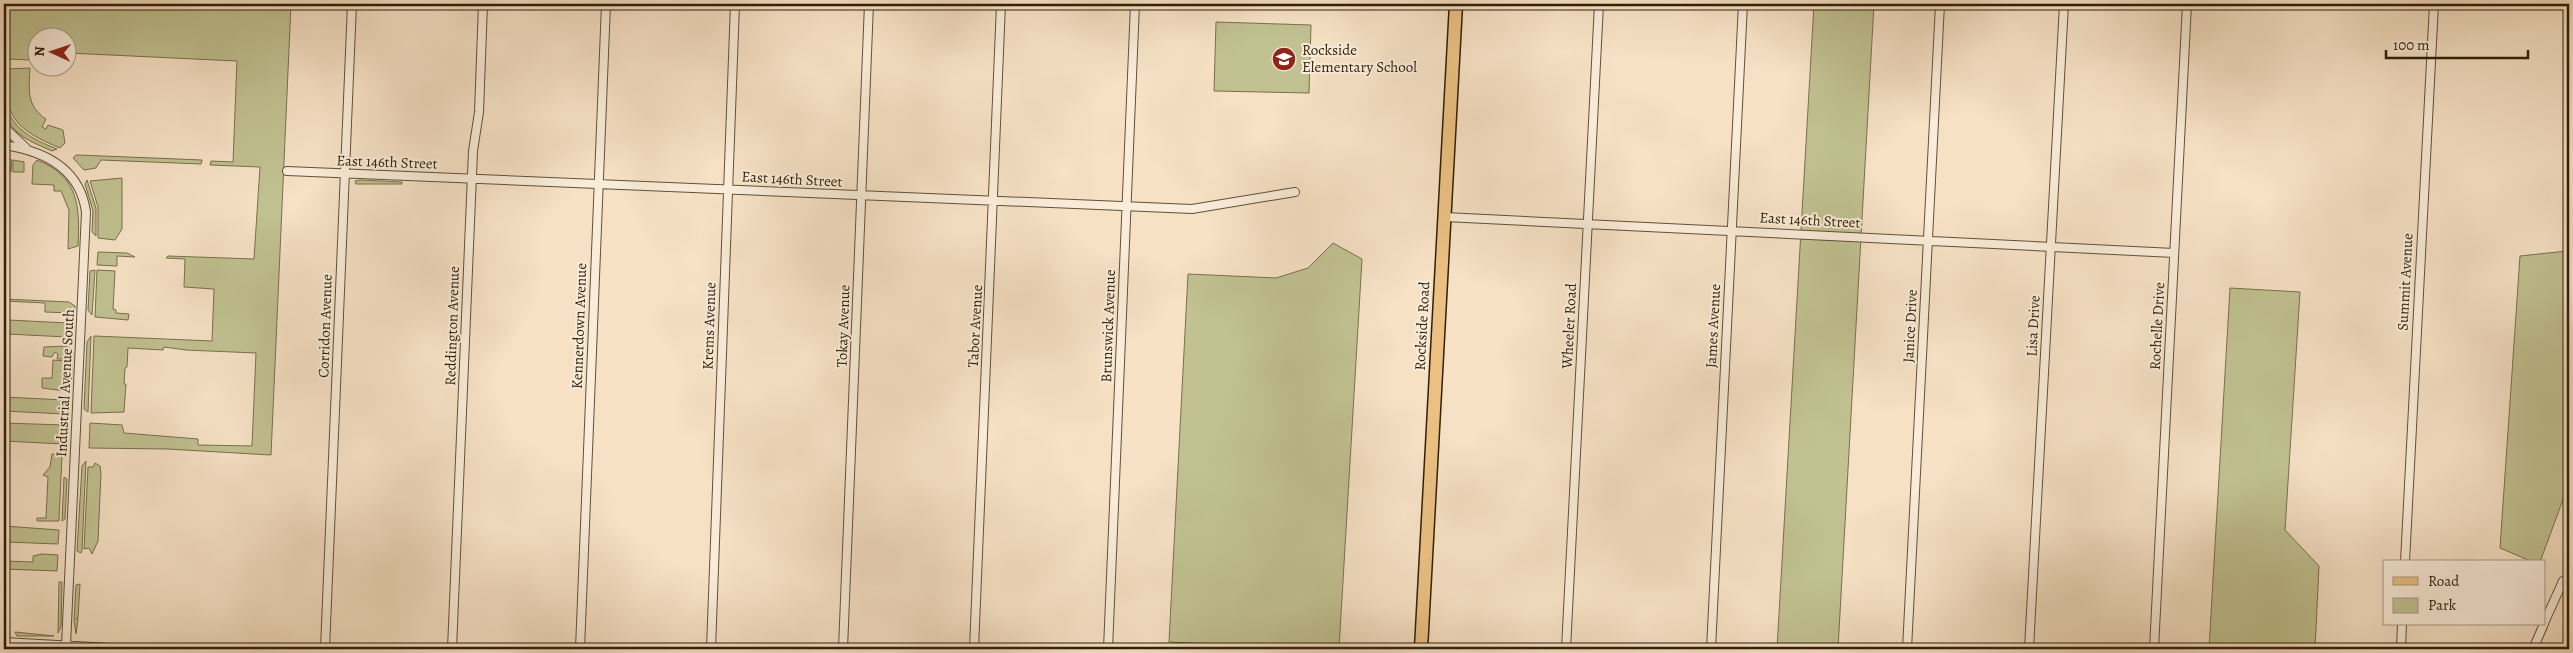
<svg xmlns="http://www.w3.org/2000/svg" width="2573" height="653" font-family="Alegreya,serif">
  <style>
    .green { fill: #c1c191; stroke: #78704c }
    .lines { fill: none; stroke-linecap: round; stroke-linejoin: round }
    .minor-casing { stroke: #615037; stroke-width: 10 }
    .primary-casing { stroke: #2f1f08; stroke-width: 15 }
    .minor { stroke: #f9ecd9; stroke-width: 8 }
    .primary { stroke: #ebc082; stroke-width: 12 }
    .labels { text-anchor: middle; stroke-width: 4; stroke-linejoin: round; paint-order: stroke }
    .poi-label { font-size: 15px; fill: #2f1f08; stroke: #f9ecd9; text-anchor: start }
    .street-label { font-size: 15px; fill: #2f1f08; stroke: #f9ecd9 }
  </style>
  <rect width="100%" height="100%" fill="#f6e1c5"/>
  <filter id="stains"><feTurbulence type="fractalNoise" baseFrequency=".004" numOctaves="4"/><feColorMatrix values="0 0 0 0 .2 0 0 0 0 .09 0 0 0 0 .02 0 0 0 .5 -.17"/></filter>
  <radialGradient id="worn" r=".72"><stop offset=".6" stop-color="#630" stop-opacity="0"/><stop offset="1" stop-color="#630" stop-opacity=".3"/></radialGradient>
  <path class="green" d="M4 4H291L271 455 167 449 89 448 90 423 122 425 124 433 198 439V445L252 446 256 353 186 350 164 347 163 350 128 348 127 367 125 368 124 384H126L124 412 91 413 94 336 212 341 214 289 184 287 185 259 166 258 168 256 254 259 260 167 210 165 211 161 233 162 237 61 68 53V38H38L37 52H29V60L8 59 4 56Z
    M1814 4H1874L1838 649H1777Z
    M1216 22 1311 25 1309 93 1214 91Z
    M30 68C29 89 26 106 46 119L42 127 46 129 48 125 63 130 65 143 60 148C17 130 3 118 6 69Z
    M4 100C11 129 32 139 57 149L52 151C27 140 4 132 4 100Z
    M76 155H79L202 160 201 164 101 160 96 168 84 170 73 158Z
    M4 158 12 160 11 172 4 171Z
    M13 160 24 162V172H13Z
    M37 160C79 176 80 207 78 246L68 249 69 210 61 191H54V185L32 184 33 165Z
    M122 178V229L115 240 98 238V207L90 181Z
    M87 180 96 208V236L92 232 93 211 85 184Z
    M360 180 402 182V184H356L355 181Z
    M1333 243 1362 259 1339 649 1169 642 1188 274 1276 278 1308 268Z
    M2567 251 2569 252V494H2565L2540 562H2533L2500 548 2520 256Z
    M98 252 127 253 135 257 117 256V266L97 265Z
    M95 270 92 315 88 310 90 271Z
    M97 270 115 271 113 309 116 310V313L129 314 128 320 95 317Z
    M2230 288 2300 292 2285 530 2319 566 2315 649H2209Z
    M4 299 69 302 75 306V310L71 313 45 312V303L4 301Z
    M8 320 68 323 67 337 7 334Z
    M91 336 88 412 84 409 87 342Z
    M67 346 66 359H57L58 354 55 352 52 357 43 356 44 347Z
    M69 347 73 352 71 389 67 391Z
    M53 360 66 361 65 391 42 388V378H52Z
    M4 397 65 400 64 414 4 411Z
    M4 423 63 425V444L4 441Z
    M52 454 62 455 59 521H37V518H46L48 477 43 475 50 467Z
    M86 461 82 550 81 553 77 551 82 466Z
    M95 463 100 466 101 473 98 541 92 554 89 548 84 549 88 467H93Z
    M64 477 67 479 65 519 62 521Z
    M4 526 59 530 58 544 6 542 4 541Z
    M42 554 58 555 57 571 4 569V561L33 562V556Z
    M59 582H62L61 626 58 633Z
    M80 584 78 618 76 619H78L76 634 74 621 76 585Z
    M15 632 54 636H17Z"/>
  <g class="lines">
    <g class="minor-casing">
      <path id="minor" d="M4 127 26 148
        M4 145C44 151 80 168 86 212L66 645
        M287 171 1192 209 1295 192
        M1445 217 2174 253
        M2405 562 2434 4
        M2544 623 2563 581
        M4 642 128 649
        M325 649 352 4
        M452 649 473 151 479 112 483 4
        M580 649 606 4
        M711 649 735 4
        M843 649 869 4
        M974 649 1001 4
        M1108 649 1135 4
        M1566 649 1599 4
        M1711 649 1743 4
        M1907 649 1940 4
        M2029 649 2064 4
        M2154 649 2187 4
        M2401 649 2402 624
        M2533 649 2544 624"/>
    </g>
    <g class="primary-casing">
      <path id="primary" d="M1421 649 1456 4"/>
    </g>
    <use href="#minor" class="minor"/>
    <use href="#primary" class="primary"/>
  </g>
  <defs>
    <g id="school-disc" transform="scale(1.25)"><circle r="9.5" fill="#8f2418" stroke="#f9ecd9"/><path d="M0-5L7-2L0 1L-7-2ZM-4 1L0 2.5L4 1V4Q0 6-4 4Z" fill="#fff"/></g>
  </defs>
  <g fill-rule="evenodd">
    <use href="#school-disc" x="1284" y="59"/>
  </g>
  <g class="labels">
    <g class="poi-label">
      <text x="1302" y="55">Rockside<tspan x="1302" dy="17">Elementary School</tspan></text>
    </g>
    <g class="street-label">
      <text transform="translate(387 162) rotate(2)" y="5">East 146th Street</text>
      <text transform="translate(792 179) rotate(3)" y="5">East 146th Street</text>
      <text transform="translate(1810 220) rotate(3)" y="5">East 146th Street</text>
      <text transform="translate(2405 282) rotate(-87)" y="5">Summit Avenue</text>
      <text transform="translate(325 326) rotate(-88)" y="5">Corridon Avenue</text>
      <text transform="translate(452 326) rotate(-88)" y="5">Reddington Avenue</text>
      <text transform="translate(579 326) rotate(-88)" y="5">Kennerdown Avenue</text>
      <text transform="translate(709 326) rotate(-88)" y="5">Krems Avenue</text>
      <text transform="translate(843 326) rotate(-88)" y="5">Tokay Avenue</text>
      <text transform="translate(975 326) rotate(-87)" y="5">Tabor Avenue</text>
      <text transform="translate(1108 326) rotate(-88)" y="5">Brunswick Avenue</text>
      <text transform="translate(1422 326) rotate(-87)" y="5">Rockside Road</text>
      <text transform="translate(1569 326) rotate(-87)" y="5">Wheeler Road</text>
      <text transform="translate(1713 326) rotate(-87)" y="5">James Avenue</text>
      <text transform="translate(1910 326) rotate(-87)" y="5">Janice Drive</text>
      <text transform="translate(2033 326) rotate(-87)" y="5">Lisa Drive</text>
      <text transform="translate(2157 326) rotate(-87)" y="5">Rochelle Drive</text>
      <text transform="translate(65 383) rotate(-87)" y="5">Industrial Avenue South</text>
    </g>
  </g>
  <rect width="2573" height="653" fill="none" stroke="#f6e1c5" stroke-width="20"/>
  <rect x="5" y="5" width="2563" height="643" fill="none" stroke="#2f1f08" stroke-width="2.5"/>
  <rect x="10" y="10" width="2553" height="633" fill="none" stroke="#2f1f08"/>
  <rect x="2383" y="560" width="162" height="65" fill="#f9ecd9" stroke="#a89a85"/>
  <rect x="2393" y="577" width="25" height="8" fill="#ebc082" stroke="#a89a85"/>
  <text x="2428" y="586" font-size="15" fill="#2f1f08">Road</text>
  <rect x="2393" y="598" width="25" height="15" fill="#c1c191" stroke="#a89a85"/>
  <text x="2428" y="610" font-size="15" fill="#2f1f08">Park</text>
  <g transform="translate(52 52) rotate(273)"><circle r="24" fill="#f9ecd9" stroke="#a89a85"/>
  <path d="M0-4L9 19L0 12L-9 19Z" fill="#8f2418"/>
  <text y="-8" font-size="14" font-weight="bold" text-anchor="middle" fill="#2f1f08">N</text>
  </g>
  <path d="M2386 50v8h142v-8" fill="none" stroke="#2f1f08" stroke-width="2.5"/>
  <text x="2393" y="50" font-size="15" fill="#2f1f08" stroke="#f9ecd9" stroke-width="4" paint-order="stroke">100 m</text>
  <rect width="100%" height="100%" filter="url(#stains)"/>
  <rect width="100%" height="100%" fill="url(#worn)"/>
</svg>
